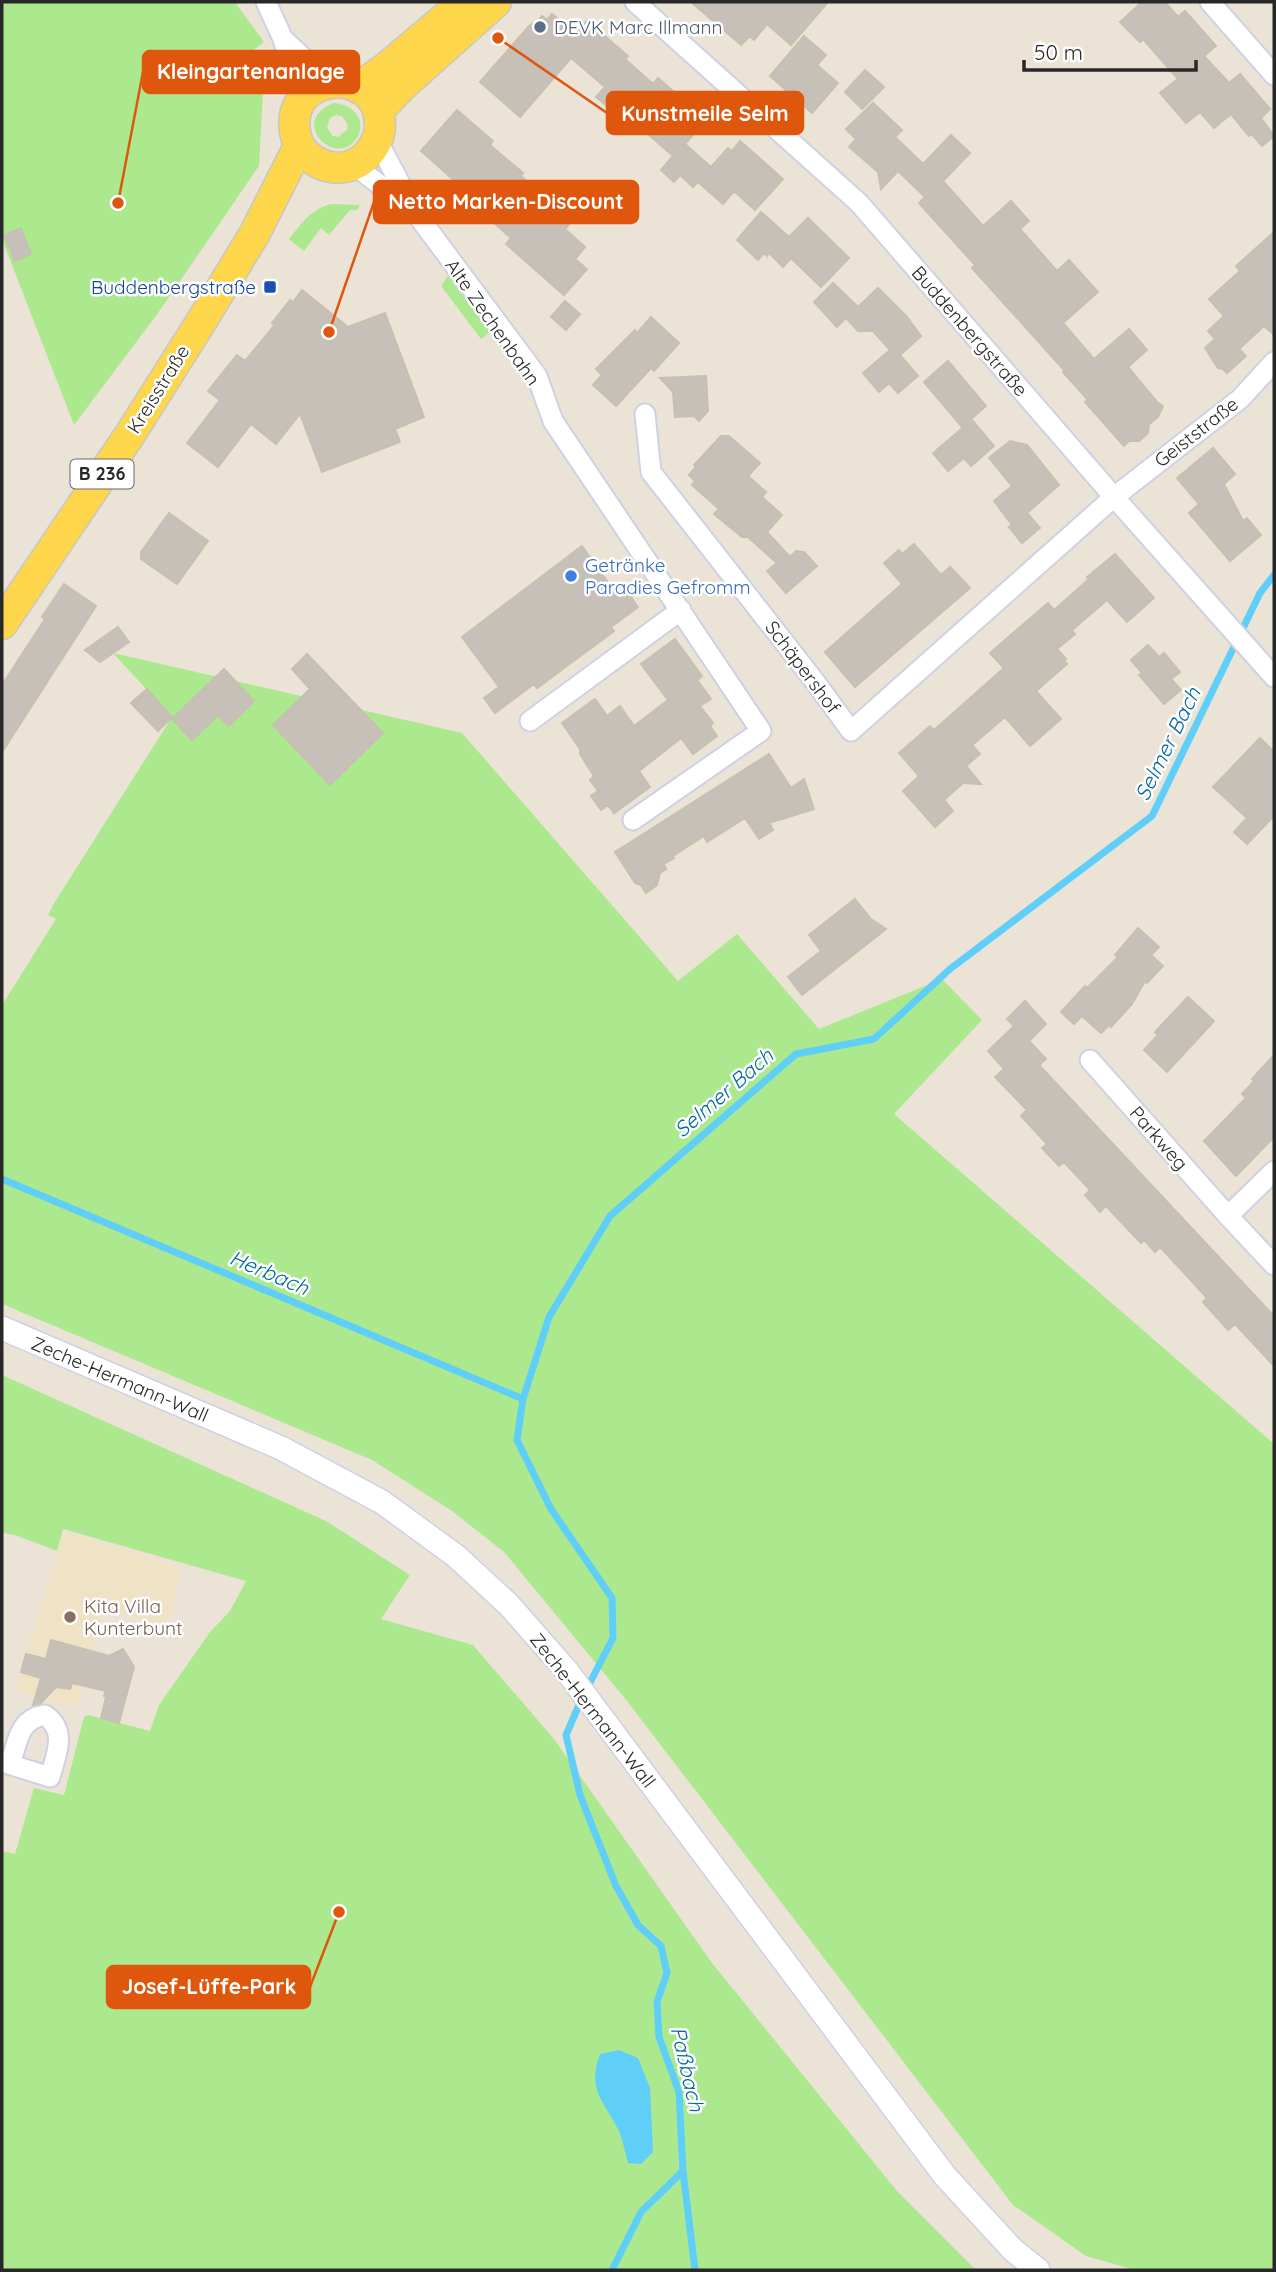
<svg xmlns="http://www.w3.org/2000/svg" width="1276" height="2272" font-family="Quicksand,sans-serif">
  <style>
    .education { fill: #f0e2c5 }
    .green { fill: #ace88e; fill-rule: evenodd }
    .water { fill: #5fcef9 }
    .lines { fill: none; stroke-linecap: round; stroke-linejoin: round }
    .stream { stroke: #5fcef9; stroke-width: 7 }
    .building { fill: #c7c0b8; stroke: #c7c0b1; stroke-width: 2 }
    .minor-casing { stroke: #cdd1e3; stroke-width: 23 }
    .tertiary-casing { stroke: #cdd1e3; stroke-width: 26 }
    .primary-casing { stroke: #c7c7c7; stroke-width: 33 }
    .minor { stroke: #fff; stroke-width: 19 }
    .tertiary { stroke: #fff; stroke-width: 23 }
    .primary { stroke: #fdd64c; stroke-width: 30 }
    .service-dot { fill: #5c6f8a; stroke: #fff; stroke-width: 2.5 }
    .transit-dot { fill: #1a4fb4; stroke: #fff; stroke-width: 2.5 }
    .shop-dot { fill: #3f7fe0; stroke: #fff; stroke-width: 2.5 }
    .education-dot { fill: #8d6e63; stroke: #fff; stroke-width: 2.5 }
    .labels { text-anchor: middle; stroke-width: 5; stroke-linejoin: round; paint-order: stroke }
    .shield { fill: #fff; stroke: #686868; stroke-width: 2 }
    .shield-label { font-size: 18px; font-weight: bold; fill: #282828 }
    .service-label { font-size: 19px; fill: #4e5e75; stroke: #fff; text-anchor: start }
    .transit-label { font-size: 19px; fill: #164399; stroke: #fff; text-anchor: end }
    .street-label { font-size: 19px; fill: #282828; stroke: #fff }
    .shop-label { font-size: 19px; fill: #366cbe; stroke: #fff; text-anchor: start }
    .education-label { font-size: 19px; fill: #785e54; stroke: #fff; text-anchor: start }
    .water-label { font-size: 21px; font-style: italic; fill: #0169a2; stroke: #fff }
    .leader { fill: none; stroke: #de570d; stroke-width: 2.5 }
    .callout-dot { fill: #de570d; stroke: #fff; stroke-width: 2.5 }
    .callout { fill: #de570d; stroke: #de570d; stroke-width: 2.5 }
    .callout-label { font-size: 21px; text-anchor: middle; font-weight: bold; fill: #fff }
  </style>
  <rect width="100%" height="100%" fill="#ece3d7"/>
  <path class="education" d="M64 1531 182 1568 166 1625 105 1609 76 1709 15 1691Z"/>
  <path class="green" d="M2 2H235L264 42 252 51 264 66 270 64 263 90 259 166 158 313 74 425 2 239Z
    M334 103C350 104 367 117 358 136 338 172 286 121 334 103ZM336 115 342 116 348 125 347 130 338 137 333 136 327 128 330 118Z
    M331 204 360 205 357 210H350L329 235 321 228 304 251 289 239C302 223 310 210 331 204Z
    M448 276 490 332 481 339 441 286Z
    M113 653 462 733 678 981 737 934 819 1029 942 979 982 1020 894 1114 1274 1444V2270H1135L1086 2256 1013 2205 627 1701 504 1552 452 1511 372 1460 2 1304V1005L56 919 48 915 53 905 172 717Z
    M2 1375 326 1521 410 1575 381 1619 473 1645 554 1739 712 1963 897 2191 976 2270H2V1851L15 1854 34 1788 64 1795 84 1717 88 1715 150 1731 159 1705 210 1632 230 1611 246 1581 63 1529 57 1551 15 1535 2 1533Z"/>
  <path class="water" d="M619 2050 638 2058 650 2088 653 2152 641 2164 628 2163C625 2153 623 2141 619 2131 603 2099 587 2091 600 2054Z"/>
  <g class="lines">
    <path class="stream" d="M2 1179 523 1399
      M612 2270 641 2212 683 2171
      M695 2270 683 2171 679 2092 659 2037 657 2002 667 1973 661 1946 638 1925 616 1886 580 1795 566 1735 582 1698 613 1638 612 1598 551 1509 517 1440 523 1399 549 1317 610 1216 796 1054 874 1039 950 969 1152 816 1260 593 1274 575"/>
  </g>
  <path class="building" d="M691 2H828L791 45 767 24 754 40 750 36 741 45Z
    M1142 2H1165L1178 17 1185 11 1216 46 1204 56 1229 83 1240 74 1270 109 1261 118 1274 136 1262 146 1252 134 1249 136 1231 114 1214 128 1200 112 1186 123 1160 93 1178 79 1143 39 1140 42 1120 22Z
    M552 14 568 27 570 25 578 31 587 21 628 56 625 59 653 84 658 78 702 116 694 125 698 129 685 144 711 167 728 148 732 151 740 141 783 179 755 210 734 191 723 204 698 182 693 187 680 175 674 182 661 170 673 156 618 108 614 112 596 97 605 87 571 58 520 117 480 82 529 26 536 21 537 22 542 16 547 20Z
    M804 36 826 55 817 65 838 83 812 113 770 76Z
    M865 70 884 87 862 109 845 92Z
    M873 103 902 130 895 137 923 164 951 135 970 153 943 181 983 226 1011 201 1029 221 1020 229 1057 271 1069 260 1098 292 1063 323 1094 359 1129 329 1147 350 1128 367 1157 402 1163 406 1158 417 1149 424 1148 433 1139 441H1129L1124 446 1085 402 1088 400 1063 372 1064 370 972 268 975 265 919 203 925 197 898 171 881 189 878 172 849 147 856 139 846 129Z
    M457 110 493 141 490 145 523 173 521 176 556 208 575 186 590 200 565 229 585 247 575 259 587 269 564 295 506 244 511 238 453 186 456 182 421 151Z
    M761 212 789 237 808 218 849 258 821 287 791 258 783 267 769 253 767 256 764 253 758 260 737 240Z
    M21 228 31 254 15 261 4 235Z
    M1274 232V335L1264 326 1239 349 1246 356 1227 373 1223 369 1218 368 1205 348 1215 339 1208 331 1224 316 1209 299 1240 271 1236 266Z
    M833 283 858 307 878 288 907 317 921 336 900 355 918 376 898 393 889 383 879 392 863 373 890 350 873 331H858L846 318 837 327 814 302Z
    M302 290 348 327 385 313 424 417 395 429 400 442 322 472 300 414 276 444 251 424 218 467 187 443 220 400 208 391 237 355 245 361 274 326 272 323 290 300 293 302Z
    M565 301 580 314 566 330 551 317Z
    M651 317 679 343 654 371 651 368 616 406 593 385 602 375 596 369 635 330 637 333Z
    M948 361 986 406 962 427 924 382Z
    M706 376 708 411 699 421 694 416 675 417 673 392 660 378Z
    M972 420 994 446 971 466 964 458 948 471 933 453Z
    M721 436H729L760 463 748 476 766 492 762 497 782 515 767 532 790 557 796 551 804 552 817 566 786 593 767 571 777 563 748 537H742L714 514 719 509 692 485 695 481 689 475 696 467 694 465Z
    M1010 441 1027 445 1059 485 1027 513 1040 528 1022 543 1009 527 1012 525 994 501 1012 486 989 458Z
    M1213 448 1235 474 1224 484 1243 521 1247 518 1261 535 1230 561 1189 513 1199 504 1177 478Z
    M169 513 208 541 177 584 141 559V552Z
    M914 544 941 575 950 567 970 588 855 687 825 652 902 584 884 563 899 550 902 554Z
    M582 546 620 599 628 593 638 607 611 627 614 631 537 688 534 684 495 713 484 698 499 687 462 637Z
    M1115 554 1154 598 1127 622 1107 600 1072 630 1075 634 1057 649 1066 659 1064 661 1067 664 1036 691 1061 719 1030 746 1005 717 972 745 980 754 966 766 981 784 963 783 944 800 953 811 935 827 903 791 919 776 899 753 930 726 934 730 1004 668 990 653 1048 603 1054 610 1089 579 1087 577Z
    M64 584 96 606 2 752V685L45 619 42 617Z
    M118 627 129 642 100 662 85 650Z
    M675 639 702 676 697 680 711 699 700 706 713 723 710 726 717 736 693 754 681 738 639 771 650 787 614 813 608 805 601 810 591 796 598 791 590 780 594 776 580 754V749L562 723 595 699 607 716 620 706 634 726 668 700 641 664Z
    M1148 645 1159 657 1164 653 1180 672 1171 679 1181 690 1164 704 1139 675 1142 673 1131 660Z
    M307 654 383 733 330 785 273 725 310 689 292 669Z
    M224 669 254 701 229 726 218 715 192 740 172 719Z
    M147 689 172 717 158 731 131 703Z
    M1260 738 1274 752V816L1247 844 1234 832 1247 818 1213 787Z
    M769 754 791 788 804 779 814 809 769 823 773 830 759 839 745 818 707 842 704 836 673 856 674 858 664 864 666 869 660 873 657 885 646 893 641 885 635 883 615 852Z
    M855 899 871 919 886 929 802 995 788 977 821 951 809 935Z
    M1138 928 1159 947 1151 955 1163 966 1147 983 1145 981 1132 1004 1111 1027 1109 1025 1101 1033 1082 1016 1074 1024 1061 1012 1085 986 1087 988 1118 957 1115 955Z
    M1188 997 1214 1021 1167 1072 1144 1050 1158 1035 1155 1032Z
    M1025 1001 1046 1024 1029 1041 1046 1059 1039 1065 1274 1316V1366L1235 1324 1228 1330 1203 1302 1207 1298 1198 1288 1160 1247 1155 1252 1144 1240 1141 1243 1106 1206 1100 1212 1085 1195 1090 1190 1064 1162 1059 1166 1042 1148 1047 1144 1021 1116 1027 1110 995 1077 1004 1069 988 1051 1014 1026 1007 1019Z
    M1274 1055V1137L1236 1176 1204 1141 1246 1098 1242 1094 1254 1081 1252 1079Z
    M51 1640 109 1656 123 1649 134 1667 119 1723 101 1718 106 1697 104 1696 106 1691 72 1683 70 1689 56 1687 40 1704 33 1705 41 1678 21 1672 26 1654 46 1659Z"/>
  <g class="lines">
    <g class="minor-casing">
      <path id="minor" d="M266 2 283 39 301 100
        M635 2 859 203 1114 497 1274 677
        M1210 2 1274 75
        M283 39 329 82
        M354 165 415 212 377 140
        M415 212 537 376 553 421 761 731 633 820
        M645 414 651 472 816 683 851 731 1114 497 1240 399 1274 362
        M530 721 681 610
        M1090 1060 1228 1216 1274 1265
        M1228 1216 1274 1171
        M2 1762 50 1777C56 1755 68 1731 45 1715 18 1719 18 1742 10 1764"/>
    </g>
    <g class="tertiary-casing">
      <path id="tertiary" d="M2 1328 281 1448 382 1502 456 1556 509 1605 566 1670 945 2176 1013 2250 1038 2270"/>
    </g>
    <g class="primary-casing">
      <path id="primary" d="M358 88 387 67 464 2
        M378 111 402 86 496 2
        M2 624 129 436 201 322 255 233 299 146C271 72 380 60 380 125 380 136 375 146 368 154 347 177 315 169 299 146"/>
    </g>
    <use href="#minor" class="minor"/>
    <use href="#tertiary" class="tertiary"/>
    <use href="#primary" class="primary"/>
  </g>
  <circle class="service-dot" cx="540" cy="27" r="7"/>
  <rect class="transit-dot" x="263" y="280" width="14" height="14" rx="3.5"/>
  <circle class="shop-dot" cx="571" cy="576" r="7"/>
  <circle class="education-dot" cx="70" cy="1617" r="7"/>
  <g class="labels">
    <rect class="shield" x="70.5" y="459.5" width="63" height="29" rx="5"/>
    <g class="shield-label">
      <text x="102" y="480">B 236</text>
    </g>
    <g class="service-label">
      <text x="554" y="34">DEVK Marc Illmann</text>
    </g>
    <g class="transit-label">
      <text x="256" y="294">Buddenbergstraße</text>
    </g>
    <g class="street-label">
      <text transform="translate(493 322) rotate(55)" y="7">Alte Zechenbahn</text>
      <text transform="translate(970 331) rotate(49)" y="7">Buddenbergstraße</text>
      <text transform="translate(158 389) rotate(-58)" y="7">Kreisstraße</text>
      <text transform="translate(1196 432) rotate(-38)" y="7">Geiststraße</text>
      <text transform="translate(803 667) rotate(53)" y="7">Schäpershof</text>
      <text transform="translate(1159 1138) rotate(49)" y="7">Parkweg</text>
      <text transform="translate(120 1379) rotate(23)" y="7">Zeche-Hermann-Wall</text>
      <text transform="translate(593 1710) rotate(52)" y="7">Zeche-Hermann-Wall</text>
    </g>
    <g class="shop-label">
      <text x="585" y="572">Getränke<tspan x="585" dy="22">Paradies Gefromm</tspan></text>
    </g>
    <g class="education-label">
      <text x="84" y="1613">Kita Villa<tspan x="84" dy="22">Kunterbunt</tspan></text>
    </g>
    <g class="water-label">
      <text transform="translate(1168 744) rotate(-64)" y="7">Selmer Bach</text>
      <text transform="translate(724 1093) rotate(-41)" y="7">Selmer Bach</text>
      <text transform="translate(269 1273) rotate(23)" y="7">Herbach</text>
      <text transform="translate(687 2069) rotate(77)" y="7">Paßbach</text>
    </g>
  </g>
  <path class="leader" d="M118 203L143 72M498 38L607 113M329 332L374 202M339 1912L310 1987"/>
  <g class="callout-dot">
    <circle cx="118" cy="203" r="7"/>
    <circle cx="498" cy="38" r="7"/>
    <circle cx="329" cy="332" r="7"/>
    <circle cx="339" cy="1912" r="7"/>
  </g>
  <g class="callout">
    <rect x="143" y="51" width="216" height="42" rx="7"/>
    <rect x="607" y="92" width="196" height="42" rx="7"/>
    <rect x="374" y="181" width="264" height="42" rx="7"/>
    <rect x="107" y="1966" width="203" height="42" rx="7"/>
  </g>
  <g class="callout-label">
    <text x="251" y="79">Kleingartenanlage</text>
    <text x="705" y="121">Kunstmeile Selm</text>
    <text x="506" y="209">Netto Marken-Discount</text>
    <text x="209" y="1994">Josef-Lüffe-Park</text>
  </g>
  <rect width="1276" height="2272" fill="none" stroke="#282828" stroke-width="7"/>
  <path d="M1024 60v10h172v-10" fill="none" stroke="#282828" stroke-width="3.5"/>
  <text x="1034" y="60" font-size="21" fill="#282828" stroke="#ffffff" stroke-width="5" paint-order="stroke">50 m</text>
</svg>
